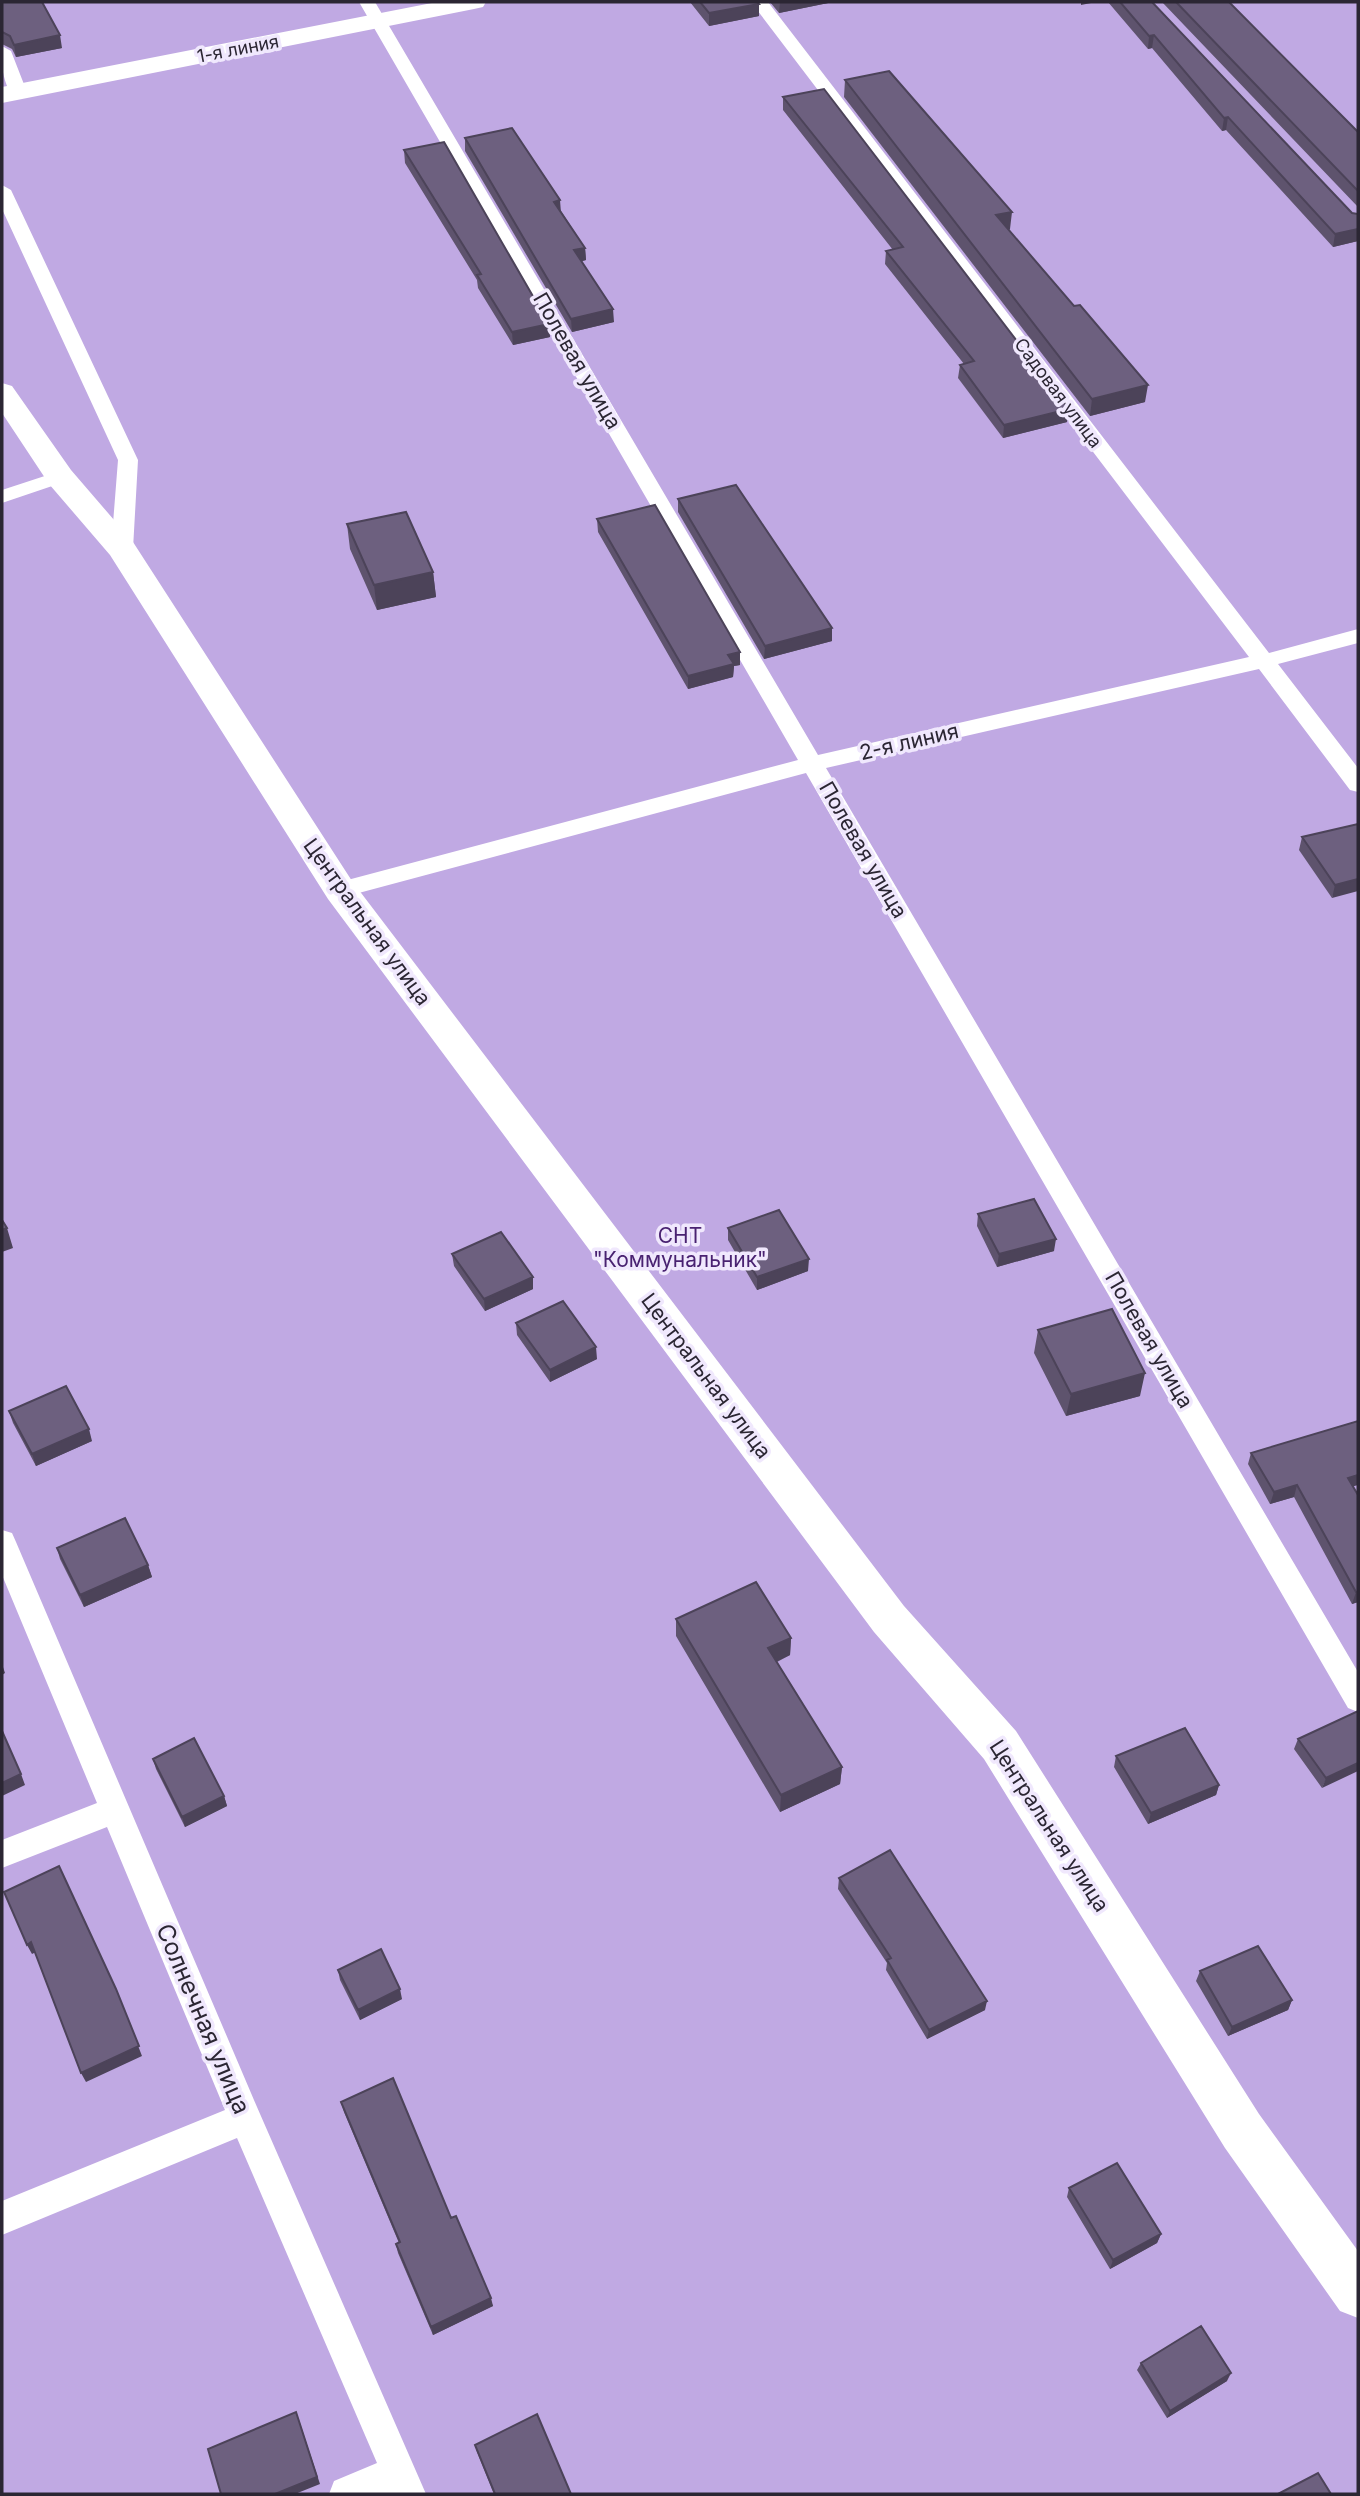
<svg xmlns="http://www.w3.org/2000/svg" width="1360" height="2496" font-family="Inter,sans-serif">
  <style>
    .green { fill: #c0a9e3 }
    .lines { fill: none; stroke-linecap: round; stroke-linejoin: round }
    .service { fill: #fff; fill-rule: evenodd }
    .minor { fill: #fff; fill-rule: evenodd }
    .wall { fill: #5e536d }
    .shaded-wall { fill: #4c4359 }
    .building { fill: #6d607f; stroke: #4c4359; stroke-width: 2 }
    .labels { text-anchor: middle; stroke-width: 7; stroke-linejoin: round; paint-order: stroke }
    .far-street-label { font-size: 18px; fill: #2b2633; stroke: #f0e8fd }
    .street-label { font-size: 21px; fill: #2b2633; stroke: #f0e8fd }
    .park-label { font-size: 21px; fill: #492271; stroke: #f0e8fd }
    .near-street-label { font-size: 24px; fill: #2b2633; stroke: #f0e8fd }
  </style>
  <rect width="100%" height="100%" fill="#e5d8fb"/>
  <path class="green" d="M2 2H1358V2494H2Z"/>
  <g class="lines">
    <path class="service" d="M359 2H375L818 755 1249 657 751 2H768L1269 653 1358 629V643L1278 664 1358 768V792L1350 790 1259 669 826 768 1358 1672V1712L1348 1708 806 773 340 898 332 896 328 890 332 884 340 882 798 760Z
      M2 46 11 51 27 92 24 96H12C2 79 1 64 2 46Z
      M2 185 11 190 138 460 133 549 129 554H115L111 549 118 460 2 209Z
      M60 471 67 473 70 477 67 481 2 503V490Z
      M2 1530 12 1533 16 1542 257 2107 426 2494H329L334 2481 377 2463 237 2138 2 2235V2201L225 2110 107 1827 2 1868V1840L97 1803 2 1575Z"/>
    <path class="minor" d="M437 2H486L483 7 474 9 2 103V87Z
      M2 383 12 386 71 470 133 542 352 881 904 1606 1016 1731 1259 2114 1358 2251V2318L1340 2311 1225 2148 984 1759 874 1632 328 899 110 555 49 484 2 413Z"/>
  </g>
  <path class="wall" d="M2 2 62 48 16 57 12 49 2 44Z
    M690 2H757L759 4V16L709 26Z
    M770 2H833L779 13Z
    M1108 2H1152L1352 213 1358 214V241L1333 247 1226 130 1222 131 1152 48 1148 49Z
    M1162 2H1229L1358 132V207Z
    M845 80 1010 229 1009 230 1145 402 1090 416 844 97Z
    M783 97 1067 422 1003 438 958 378 960 365 964 364 885 264 886 251 893 250 783 110Z
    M465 138 561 211 585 248 586 260 582 261 614 322 572 332 465 151Z
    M404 150 549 324 550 337 513 345 478 288 477 280 405 163Z
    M678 499 832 628V641L764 659 678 512Z
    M597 519 740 652V665L734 666 733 677 688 689 598 532Z
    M347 524 433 572 436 597 377 610 350 549Z
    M1358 824 1332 898 1299 850 1302 837Z
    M978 1214 1054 1251 997 1267 977 1226Z
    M728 1228 808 1271 757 1290 728 1240Z
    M452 1254 533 1289 485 1311 454 1266Z
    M516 1323 597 1359 550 1382 517 1335Z
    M1038 1330 1140 1396 1066 1416 1034 1353Z
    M9 1411 92 1441 36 1466 13 1423Z
    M1251 1453 1353 1487 1358 1495V1602L1352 1604 1294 1497 1270 1504 1248 1464Z
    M57 1548 148 1565 152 1577 84 1607 60 1559Z
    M676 1619 791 1638 790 1655 777 1662 842 1767 840 1784 780 1812 676 1636Z
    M1358 1711 1322 1788 1294 1749 1298 1739Z
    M1116 1756 1219 1785 1216 1795 1148 1824 1114 1767Z
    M153 1759 224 1796 227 1806 185 1827 156 1769Z
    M839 1878 985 2010 927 2039 886 1970 887 1963 838 1889Z
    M338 1970 402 1999 360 2020 340 1980Z
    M1200 1971 1292 2000 1288 2010 1228 2036 1196 1981Z
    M341 2102 451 2218 493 2306 433 2335 398 2253 396 2244 399 2243 344 2112Z
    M1069 2188 1161 2234 1157 2243 1110 2269 1067 2197Z
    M1141 2363 1227 2381 1167 2418 1137 2370Z
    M475 2445 571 2494H494L477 2452Z"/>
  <path class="shaded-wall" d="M780 2H833L779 13Z
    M1081 2H1096L1081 5Z
    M759 4V16L709 26V13Z
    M60 35 62 48 16 57 14 45Z
    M1154 35 1152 48 1148 49 1149 36Z
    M1228 117 1226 130 1222 131 1224 118Z
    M560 200 561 213 554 202Z
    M1012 212 1010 229 995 232 996 215Z
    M1358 229V241L1333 247 1335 234Z
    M585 248 586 260 575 263 574 250Z
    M613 309 614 322 572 332 571 319Z
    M549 324 550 337 513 345 512 332Z
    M1148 385 1145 402 1090 416 1092 399Z
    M1069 409 1067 422 1003 438 1004 425Z
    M433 572 436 597 377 610 374 585Z
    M832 628V641L764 659 765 646Z
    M740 652V665L734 666 733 677 688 689V676L728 655Z
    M1358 879V891L1332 898 1335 885Z
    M7 1228 13 1248 2 1252V1230Z
    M1056 1239 1054 1251 997 1267 999 1254Z
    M809 1259 808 1271 757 1290V1277Z
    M533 1277V1289L485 1311 484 1299Z
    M596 1347 597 1359 550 1382V1370Z
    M1145 1373 1140 1396 1066 1416 1071 1394Z
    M89 1429 92 1441 36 1466 32 1454Z
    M1358 1475V1485L1344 1489 1348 1478Z
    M1297 1485 1294 1497 1270 1504 1274 1492Z
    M148 1565 152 1577 84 1607 80 1595Z
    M1356 1592H1358V1602L1352 1604Z
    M791 1638 790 1655 767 1666 768 1648Z
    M2 1664 5 1673 2 1675Z
    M1358 1763V1771L1322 1788 1326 1778Z
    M842 1767 840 1784 780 1812 781 1795Z
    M21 1774 25 1785 2 1796V1783Z
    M1219 1785 1216 1795 1148 1824 1151 1813Z
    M224 1796 227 1806 185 1827 182 1817Z
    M31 1942 36 1952 32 1954 27 1945Z
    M116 1989 142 2056 86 2082 81 2073Z
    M400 1989 402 1999 360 2020 358 2010Z
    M1292 2000 1288 2010 1228 2036 1232 2027Z
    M987 2001 985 2010 927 2039 929 2030Z
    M1161 2234 1157 2243 1110 2269 1113 2260Z
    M491 2298 493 2306 433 2335 431 2327Z
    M1231 2373 1227 2381 1167 2418 1170 2411Z
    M299 2420 320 2484 295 2494H275Z"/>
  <path class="building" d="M2 2H42L60 35 14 45 10 36 2 32Z
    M700 2H757L759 4 709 13Z
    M1120 2H1152L1352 213 1358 214V229L1335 234 1228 117 1224 118 1154 35 1149 36Z
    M1176 2H1229L1358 132V191Z
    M889 71 1012 212 996 215 1074 306 1080 305 1148 385 1092 399 845 80Z
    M824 89 1069 409 1004 425 960 365 974 361 886 251 903 247 783 97Z
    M512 128 560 200 554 202 585 248 574 250 613 309 571 319 465 138Z
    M444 142 549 324 512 332 477 275 481 274 404 150Z
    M736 485 832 628 765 646 678 499Z
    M655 505 740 652 728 655 734 664 688 676 597 519Z
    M406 512 433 572 374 585 347 524Z
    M1358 824V879L1335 885 1302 837Z
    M1034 1199 1056 1239 999 1254 978 1214Z
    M779 1210 809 1259 757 1277 728 1228Z
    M2 1220 7 1228 2 1230Z
    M501 1232 533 1277 484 1299 452 1254Z
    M563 1301 596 1347 550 1370 516 1323Z
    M1112 1309 1145 1373 1071 1394 1038 1330Z
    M66 1386 89 1429 32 1454 9 1411Z
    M1358 1421V1475L1348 1478 1358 1495V1592H1356L1297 1485 1274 1492 1251 1453Z
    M125 1518 148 1565 80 1595 57 1548Z
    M756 1582 791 1638 768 1648 842 1767 781 1795 676 1619Z
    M1358 1711V1763L1326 1778 1298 1739Z
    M1185 1728 1219 1785 1151 1813 1116 1756Z
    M2 1731 21 1774 2 1783Z
    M194 1738 224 1796 182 1817 153 1759Z
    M890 1850 987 2001 929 2030 887 1960 891 1958 839 1878Z
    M59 1866 116 1989 139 2046 81 2073 31 1942 27 1945 4 1892Z
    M1258 1946 1292 2000 1232 2027 1200 1971Z
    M381 1949 400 1989 358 2010 338 1970Z
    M393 2078 451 2218 456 2216 491 2298 431 2327 396 2244 400 2242 341 2102Z
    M1117 2163 1161 2234 1113 2260 1069 2188Z
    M1201 2326 1231 2373 1170 2411 1141 2363Z
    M296 2412 317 2477 275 2494H221L208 2449Z
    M537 2414 571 2494H495L475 2445Z
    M1318 2473 1331 2494H1278Z"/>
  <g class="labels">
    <g class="far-street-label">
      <text transform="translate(238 49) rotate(-11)" y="6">1-я линия</text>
      <text transform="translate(1058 393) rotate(53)" y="6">Садовая улица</text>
    </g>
    <g class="street-label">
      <text transform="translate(577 361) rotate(60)" y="7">Полевая улица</text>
      <text transform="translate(909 742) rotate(-13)" y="7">2-я линия</text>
      <text transform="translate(863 850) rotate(60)" y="7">Полевая улица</text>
      <text transform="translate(367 922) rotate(54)" y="7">Центральная улица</text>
      <text transform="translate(1149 1340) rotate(60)" y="7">Полевая улица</text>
      <text transform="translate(706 1376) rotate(53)" y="7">Центральная улица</text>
      <text transform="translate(1049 1826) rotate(57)" y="7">Центральная улица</text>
    </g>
    <g class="park-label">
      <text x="680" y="1243">СНТ<tspan x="680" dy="24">"Коммунальник"</tspan></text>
    </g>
    <g class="near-street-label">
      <text transform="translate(203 2019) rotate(67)" y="8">Солнечная улица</text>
    </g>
  </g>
  <rect width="1360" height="2496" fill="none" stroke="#2b2633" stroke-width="7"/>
</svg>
